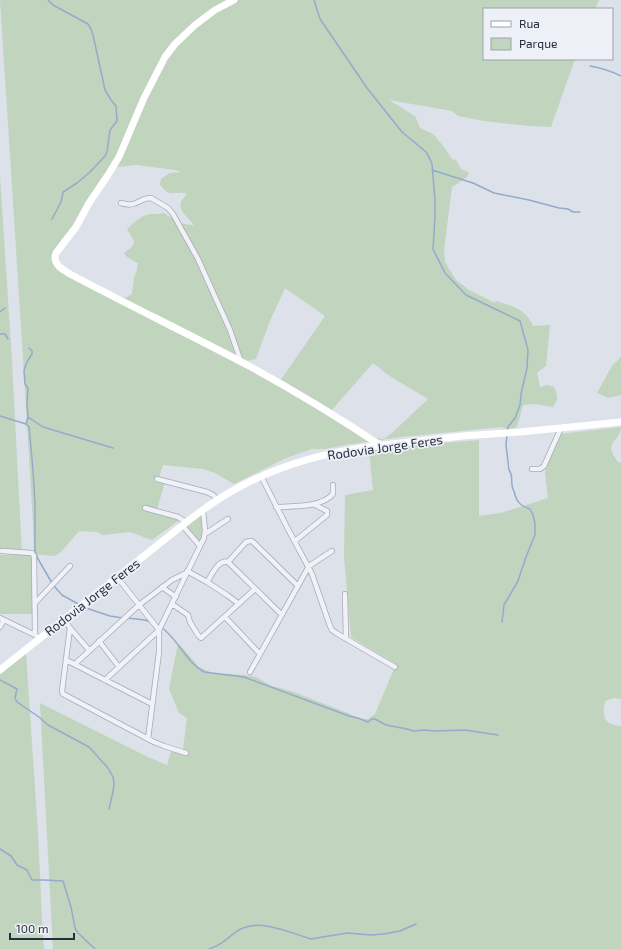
<svg xmlns="http://www.w3.org/2000/svg" width="621" height="949" font-family="'Exo 2',sans-serif">
  <style>
    .green { fill: #c1d4bd; fill-rule: evenodd }
    .lines { fill: none; stroke-linecap: round; stroke-linejoin: round }
    .stream { stroke: #94abcd; stroke-width: 1.5 }
    .street-casing { stroke: #a6abb7; stroke-width: 6 }
    .street { stroke: #f0f2f7; stroke-width: 4.5 }
    .secondary { stroke: #fff; stroke-width: 7 }
    .labels { text-anchor: middle; stroke-width: 3.5; stroke-linejoin: round; paint-order: stroke }
    .street-label { font-size: 13px; fill: #252d41; stroke: #edf0f6 }
  </style>
  <rect width="100%" height="100%" fill="#dde1e9"/>
  <path class="green" d="M0 0H599L595 9H484V59H575L551 127 529 126 484 121 458 116 452 111 389 100 415 116 420 128 433 134 444 147 452 159 456 160 461 169 469 173C467 179 458 183 452 187L444 250 445 262 456 280 469 290 495 303 496 301C512 306 526 309 533 326L550 325 546 366 537 373 540 387 547 385 554 387C558 396 559 398 553 407L534 404 523 405 519 420 516 428 508 429 501 427 402 437 345 445 326 449H312L286 458 234 484 215 473 203 469 163 465 159 478 165 482 157 509 184 517 152 540 130 532 103 535 97 532 79 531 62 551 55 556 34 554 33 524 24 374ZM137 165 175 170 181 172 170 173 161 179 160 185C162 187 164 190 167 192 173 195 181 191 187 194 185 197 182 199 181 202 178 211 189 219 194 225 179 225 175 220 164 213 159 214 155 214 150 214 142 215 133 223 127 229L134 241 133 246 124 253 127 257 138 263 137 269 134 278 132 294 125 298 109 295 58 264 53 256 111 171 117 167ZM285 288 325 316 278 384 242 362 256 359 269 323ZM373 363 388 375 428 399 392 433 384 439 376 438 331 411Z
    M0 175 12 361 22 554 0 553Z
    M621 357V395L608 398 597 393 612 366Z
    M621 427C621 440 605 442 614 456 617 460 617 462 621 463V699L614 698 605 701C602 716 603 725 621 726V949H53L40 703 148 757 167 765 172 748 183 749 187 718 179 713 169 689 177 648 179 644 199 667 212 673 245 675 256 677 272 686 291 691 348 713 359 719H368L375 714 396 664 351 637 344 557 345 495 373 490 369 450 383 448 479 440V516L501 513 548 498 545 473 547 465 553 452 559 434Z
    M202 512 203 537 199 543 185 525Z
    M0 555H33L32 614H0Z
    M26 653 38 833 42 920 44 949H0V673Z"/>
  <g class="lines">
    <path class="stream" d="M48 0 53 5 88 24 91 29 93 35 105 90 111 100 116 106 117 121 110 130 107 152 105 156 90 172 77 183 63 192 61 202 52 219
      M314 0 320 19 367 88 402 132 426 152 429 157 432 164 435 200V217L433 249 445 273 466 295 520 321 528 350 527 368 521 394 520 405 515 418 508 427 507 431
      M590 66C601 68 611 71 621 76
      M432 170 473 183 494 193 529 200 559 208 568 209 573 212H580
      M0 312 5 308
      M0 334H5L8 339
      M0 416 26 424 29 427 33 470 35 503V551L38 559 52 583
      M28 417 43 427 113 448
      M26 424 28 417 27 404 28 388 25 384 24 370 27 362 32 354V351L29 348
      M54 586 62 595 80 605
      M83 607 110 616 123 618
      M127 618 145 620 151 622
      M502 622 504 605 518 581 526 557 535 535V523L533 515 530 509C520 506 516 501 514 491 513 490 512 486 512 485 511 478 513 475 509 470L506 445 507 435
      M161 627C178 639 186 662 204 672L244 677 349 716 358 718 368 722 372 719H375L386 725 407 729 414 731 424 730 436 731 465 730 498 735
      M0 680 17 689 15 698 17 702 39 717 48 725 89 747 108 768 113 777 114 783 113 792 109 809
      M0 849 11 856 17 865 27 870 32 880H44L63 881 71 907 75 928 78 933 95 949
      M209 949C214 947 219 945 223 942 229 938 234 932 241 929 260 919 289 932 308 938L311 939 347 933 372 935 383 934 400 931 416 924"/>
    <g class="street-casing">
      <path id="street" d="M121 203C138 208 138 198 151 198L168 208 173 214 198 259 230 330 241 362
        M532 469H540L544 466 561 428
        M261 476 288 529 312 574 330 626 332 630 336 633 395 667
        M157 479 207 492 213 495 218 500
        M276 507C293 506 321 508 333 494V485
        M145 508 178 517 186 522
        M182 525 200 546
        M205 534 228 519
        M295 541 327 515V511L313 504
        M2 551 32 553 34 556 35 635
        M228 562 282 615
        M187 571 207 582C212 575 218 559 228 562L246 542 250 541H252L298 586
        M117 577 159 630V652L148 739
        M207 582 227 595 239 604
        M162 587 176 597
        M345 594 346 639
        M35 603 70 566
        M172 604 188 615 190 622 198 635 201 638 255 589
        M225 617 260 654
        M0 618 37 636
        M64 619 70 628 89 650
        M0 627 4 620
        M70 628 62 691 63 694 154 742 164 746 186 753
        M99 641 119 667
        M66 660 152 704
        M75 664 139 605 172 580 186 573
        M250 672 309 566 332 551
        M105 680 159 630 204 538 205 530 203 510"/>
    </g>
    <use href="#street" class="street"/>
    <path class="secondary" d="M234 0 215 10 195 25 175 44 165 57 144 98 119 157 108 175 89 203 76 227 56 253C52 264 62 269 70 274 130 306 191 335 251 367 295 391 338 417 380 445
      M0 670 188 521C206 507 225 494 245 484 282 465 325 453 367 447L462 436 520 432 621 422"/>
  </g>
  <g class="labels">
    <g class="street-label">
      <text transform="translate(385 447) rotate(-8)" y="5">Rodovia Jorge Feres</text>
      <text transform="translate(92 597) rotate(-38)" y="5">Rodovia Jorge Feres</text>
    </g>
  </g>
  <rect x="483" y="8" width="130" height="52" fill="#edf0f6" stroke="#9da2ae"/>
  <rect x="491" y="21" width="20" height="6" fill="#ffffff" stroke="#9da2ae"/>
  <text x="519" y="28" font-size="12" fill="#252d41">Rua</text>
  <rect x="491" y="38" width="20" height="12" fill="#c1d4bd" stroke="#9da2ae"/>
  <text x="519" y="48" font-size="12" fill="#252d41">Parque</text>
  <path d="M10 933v6h64v-6" fill="none" stroke="#252d41" stroke-width="2"/>
  <text x="16" y="933" font-size="12" fill="#252d41" stroke="#edf0f6" stroke-width="3" paint-order="stroke">100 m</text>
</svg>
